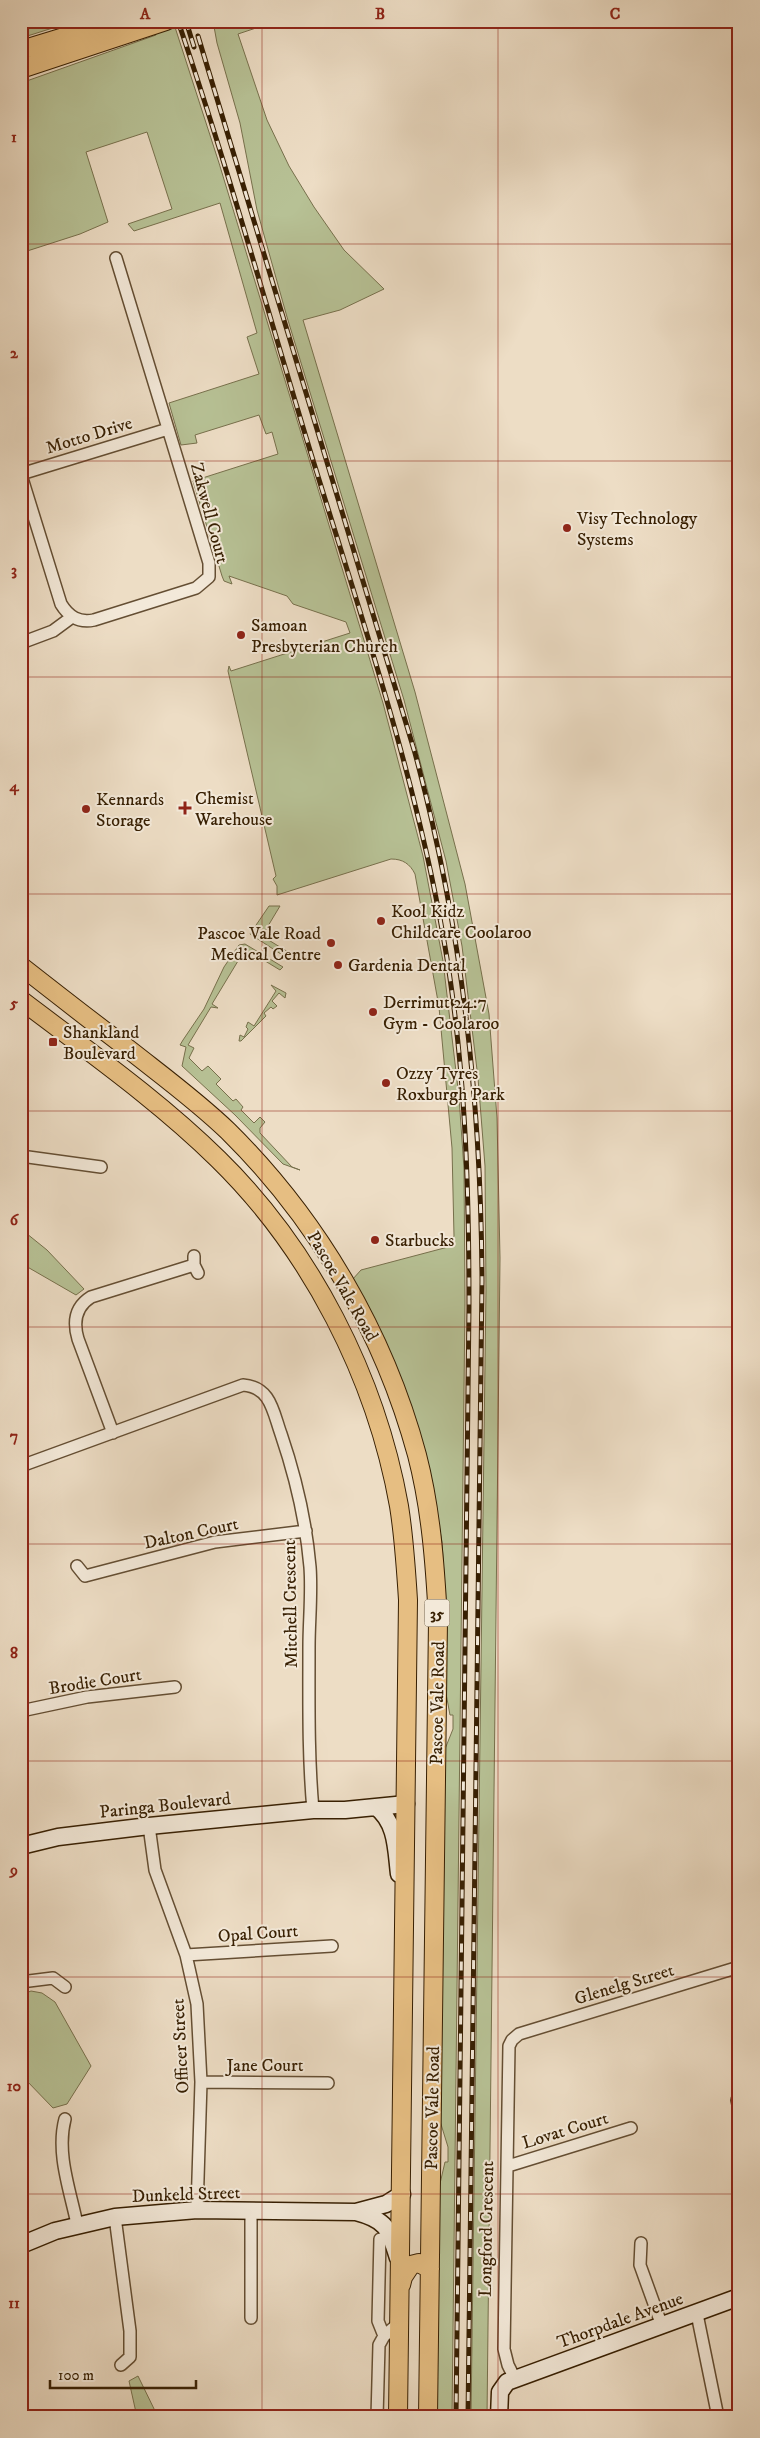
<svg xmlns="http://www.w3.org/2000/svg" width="760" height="2438" font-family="'IM FELL DW Pica',serif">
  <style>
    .green { fill: #b7c195; stroke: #77704c }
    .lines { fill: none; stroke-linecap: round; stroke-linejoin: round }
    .street-casing { stroke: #644e33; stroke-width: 14 }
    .secondary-casing { stroke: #371f02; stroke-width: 19 }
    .primary-casing { stroke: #371f02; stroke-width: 20 }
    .street { stroke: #f3e9d9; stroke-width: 11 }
    .secondary { stroke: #f3e9d9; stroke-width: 16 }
    .primary { stroke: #e6be82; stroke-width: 18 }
    .rail-casing { stroke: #371f02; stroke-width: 5 }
    .rail { stroke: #f3e9d9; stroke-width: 3; stroke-dasharray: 9; stroke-linecap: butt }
    .grid { fill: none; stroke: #8f2418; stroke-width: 1; stroke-opacity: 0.55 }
    .poi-dot { fill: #8f2418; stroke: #f3e9d9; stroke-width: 2 }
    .labels { text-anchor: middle; stroke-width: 4; stroke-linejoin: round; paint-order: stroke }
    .shield { fill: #f3e9d9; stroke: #6f5c42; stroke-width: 1 }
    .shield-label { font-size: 16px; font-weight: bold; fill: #371f02 }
    .street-label { font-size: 18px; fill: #371f02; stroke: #f3e9d9 }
    .poi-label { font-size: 18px; fill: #371f02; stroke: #f3e9d9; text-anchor: start }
    .neatline { fill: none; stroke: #8f2418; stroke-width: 2 }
    .grid-label { font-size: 16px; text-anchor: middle; font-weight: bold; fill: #8f2418 }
  </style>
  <rect width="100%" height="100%" fill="#edddc5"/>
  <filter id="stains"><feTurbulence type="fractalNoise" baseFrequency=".004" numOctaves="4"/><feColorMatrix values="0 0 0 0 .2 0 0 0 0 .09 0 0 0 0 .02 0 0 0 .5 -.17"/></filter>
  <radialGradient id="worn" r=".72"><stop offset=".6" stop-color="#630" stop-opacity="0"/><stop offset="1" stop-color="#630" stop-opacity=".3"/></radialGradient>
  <path class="green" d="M21 21H75L21 38Z
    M152 21H173L219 163 383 703 423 856 443 961 459 1097 464 1169 465 1302 452 2417H436L439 2188 445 2162H448V2147L440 2121 443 1754 453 1729V1715H450L445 1688V1591L442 1542 433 1492 391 1355 352 1280 361 1270 448 1247 454 1236 452 1148 439 1007 415 874C410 864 403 859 391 859L277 895V886L273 879 276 876 228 671 229 666 231 671 350 633 346 622 293 604 287 596 229 576 232 584 224 581 222 576 193 481 278 454 272 432 266 434 259 415 195 435 197 443 181 445 169 403 259 374 247 337 257 333 220 203 134 231 128 224 172 209 147 132 86 152 108 222 80 234 21 253V83L156 35Z
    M213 21H277L238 34 267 120 289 166 314 207 344 250 384 289 340 310 303 320 415 692 465 884 489 1014 497 1118 500 1258 487 2417H471L486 1290 485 1166 478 1078 462 946 446 861 404 700 287 317 257 210 240 123 217 43Z
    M269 906H280L262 936 293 955 292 957 286 953 284 956 250 934Z
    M245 944 283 967 280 970 252 953 247 960 241 956 212 1004 218 1008 211 1007 188 1045 194 1048 189 1058 202 1071 208 1066 221 1079 216 1084 233 1101 236 1099 243 1107 241 1110 254 1123 260 1117 265 1122 260 1128V1133L292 1167 300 1170 283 1164 235 1115 182 1066 186 1047 180 1045 183 1040 204 1009 224 967 239 945Z
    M271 985 286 993 285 998 279 993 272 1001 277 1006 273 1009 271 1007 264 1013 266 1016 241 1041H239L240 1035 244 1037 248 1029 246 1027 248 1022 254 1026 276 991Z
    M21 1229 47 1250 84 1289 76 1295 24 1265 21 1261Z
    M31 1991 42 1993 55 2002 91 2066 67 2104 53 2108 25 2079 21 2062V1995Z
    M138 2376 158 2417H137L129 2381Z"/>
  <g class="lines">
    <g class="street-casing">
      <path id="street" d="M21 474 168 429
        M21 475 61 604C69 617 79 623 94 620L196 588 209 577V563L116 258
        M21 643 53 631 72 617
        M21 1156 101 1167
        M194 1256V1265L198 1273
        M113 1433 78 1339C73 1322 75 1307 91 1297L194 1265
        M21 1466 243 1385C271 1387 273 1412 281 1434 296 1478 306 1521 310 1567 312 1593 309 1621 309 1647 309 1701 308 1755 313 1810
        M77 1566 85 1576
        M85 1576 215 1542 306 1531
        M21 1711 87 1697 175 1687
        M149 1826 155 1870 186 1955 197 2004 201 2082 197 2210
        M186 1955 332 1946
        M21 1982 53 1978 65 1987
        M201 2082 328 2083
        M739 2100H737L739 2109
        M65 2119C56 2153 70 2190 77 2224
        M508 2166 631 2128
        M115 2217 130 2331V2357L121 2365
        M380 2239 378 2321 384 2336
        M641 2243 640 2265 662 2326
        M697 2314 718 2417
        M251 2318V2212
        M515 2379 508 2365 504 2349 509 2046 512 2040 519 2034 739 1967
        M377 2417 379 2345 384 2336 399 2323"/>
    </g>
    <g class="secondary-casing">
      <path id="secondary" d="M376 1807C397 1823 396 1850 399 1874
        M21 1846 58 1837 149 1826 313 1810H345L406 1804
        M356 2212C387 2220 389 2229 398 2258
        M21 2245 55 2231 115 2217 197 2210 356 2212 386 2204 402 2194
        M499 2417 500 2392 507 2382 739 2297"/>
    </g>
    <g class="primary-casing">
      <path id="primary" d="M21 50 116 21
        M21 69 166 21
        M21 966C58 995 94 1023 131 1051 164 1077 198 1102 228 1131 318 1220 384 1333 417 1455 431 1509 435 1564 438 1620L428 2417
        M21 1000C88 1051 158 1100 218 1159 311 1250 376 1377 399 1506 404 1537 406 1568 408 1600L398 2417
        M401 2285 403 2277 411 2265 419 2263 430 2269"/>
    </g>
    <use href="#street" class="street"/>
    <use href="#secondary" class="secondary"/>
    <use href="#primary" class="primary"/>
    <g class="rail-casing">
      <path id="rail" d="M178 21C226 162 266 305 309 447 358 608 414 769 443 935 465 1058 469 1181 469 1306L456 2417
        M186 21 194 47
        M198 36 415 753C462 928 481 1100 482 1281L468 2417"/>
    </g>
    <use href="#rail" class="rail"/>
  </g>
  <path class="grid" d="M262 21V2417M498 21V2417M21 244H739M21 461H739M21 677H739M21 894H739M21 1111H739M21 1327H739M21 1544H739M21 1761H739M21 1977H739M21 2194H739"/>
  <g class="poi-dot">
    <circle cx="567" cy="528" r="5"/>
    <circle cx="241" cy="635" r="5"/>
    <path d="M182.5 800.5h5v5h5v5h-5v5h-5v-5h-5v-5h5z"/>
    <circle cx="86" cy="809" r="5"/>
    <circle cx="381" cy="921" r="5"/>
    <circle cx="331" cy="943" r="5"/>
    <circle cx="338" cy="965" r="5"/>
    <circle cx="373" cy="1012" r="5"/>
    <rect x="48" y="1037" width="10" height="10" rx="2.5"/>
    <circle cx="386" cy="1083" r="5"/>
    <circle cx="375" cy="1240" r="5"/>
  </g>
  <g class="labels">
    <rect class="shield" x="424.5" y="1599.5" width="25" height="27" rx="4"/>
    <g class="shield-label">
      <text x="437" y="1619">35</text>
    </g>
    <g class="street-label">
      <text transform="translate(89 435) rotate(-17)" y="6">Motto Drive</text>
      <text transform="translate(210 513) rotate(75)" y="6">Zakwell Court</text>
      <text transform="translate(343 1286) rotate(60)" y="6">Pascoe Vale Road</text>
      <text transform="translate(191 1533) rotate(-12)" y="6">Dalton Court</text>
      <text transform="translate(290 1604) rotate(-91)" y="6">Mitchell Crescent</text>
      <text transform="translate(95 1681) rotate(-9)" y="6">Brodie Court</text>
      <text transform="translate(437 1703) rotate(-89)" y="6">Pascoe Vale Road</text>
      <text transform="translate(165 1805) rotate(-6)" y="6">Paringa Boulevard</text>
      <text transform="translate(258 1933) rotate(-4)" y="6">Opal Court</text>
      <text transform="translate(624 1984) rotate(-17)" y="6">Glenelg Street</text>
      <text transform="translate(180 2046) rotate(-93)" y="6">Officer Street</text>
      <text x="265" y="2071">Jane Court</text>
      <text transform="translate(432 2108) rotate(-89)" y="6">Pascoe Vale Road</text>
      <text transform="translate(565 2130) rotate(-17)" y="6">Lovat Court</text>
      <text transform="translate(186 2194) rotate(-2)" y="6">Dunkeld Street</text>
      <text transform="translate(486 2229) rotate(-89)" y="6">Longford Crescent</text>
      <text transform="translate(620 2320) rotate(-20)" y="6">Thorpdale Avenue</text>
    </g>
    <g class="poi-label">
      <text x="577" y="524">Visy Technology<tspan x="577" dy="21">Systems</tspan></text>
      <text x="251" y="631">Samoan<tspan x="251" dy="21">Presbyterian Church</tspan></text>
      <text x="195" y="804">Chemist<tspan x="195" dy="21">Warehouse</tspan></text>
      <text x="96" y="805">Kennards<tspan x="96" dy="21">Storage</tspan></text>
      <text x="391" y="917">Kool Kidz<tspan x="391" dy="21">Childcare Coolaroo</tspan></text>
      <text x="321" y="939" text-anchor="end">Pascoe Vale Road<tspan x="321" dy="21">Medical Centre</tspan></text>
      <text x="348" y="971">Gardenia Dental</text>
      <text x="383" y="1008">Derrimut 24:7<tspan x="383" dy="21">Gym - Coolaroo</tspan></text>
      <text x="63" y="1038">Shankland<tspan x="63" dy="21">Boulevard</tspan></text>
      <text x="396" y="1079">Ozzy Tyres<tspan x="396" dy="21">Roxburgh Park</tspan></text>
      <text x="385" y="1246">Starbucks</text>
    </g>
  </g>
  <rect width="760" height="2438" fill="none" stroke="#edddc5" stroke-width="55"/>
  <path d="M50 2380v8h146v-8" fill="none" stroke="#371f02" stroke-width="2.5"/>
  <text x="58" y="2380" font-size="15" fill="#371f02" stroke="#f3e9d9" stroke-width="4" paint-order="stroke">100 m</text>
  <rect x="28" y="28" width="704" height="2382" class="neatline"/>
  <g class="grid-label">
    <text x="145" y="19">A</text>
    <text x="380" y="19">B</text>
    <text x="615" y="19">C</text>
    <text x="14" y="142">1</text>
    <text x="14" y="358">2</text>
    <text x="14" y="575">3</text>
    <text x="14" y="791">4</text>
    <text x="14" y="1008">5</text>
    <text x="14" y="1225">6</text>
    <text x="14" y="1441">7</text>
    <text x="14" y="1658">8</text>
    <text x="14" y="1875">9</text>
    <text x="14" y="2091">10</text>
    <text x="14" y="2308">11</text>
  </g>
  <rect width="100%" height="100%" filter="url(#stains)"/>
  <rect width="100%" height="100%" fill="url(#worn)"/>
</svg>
